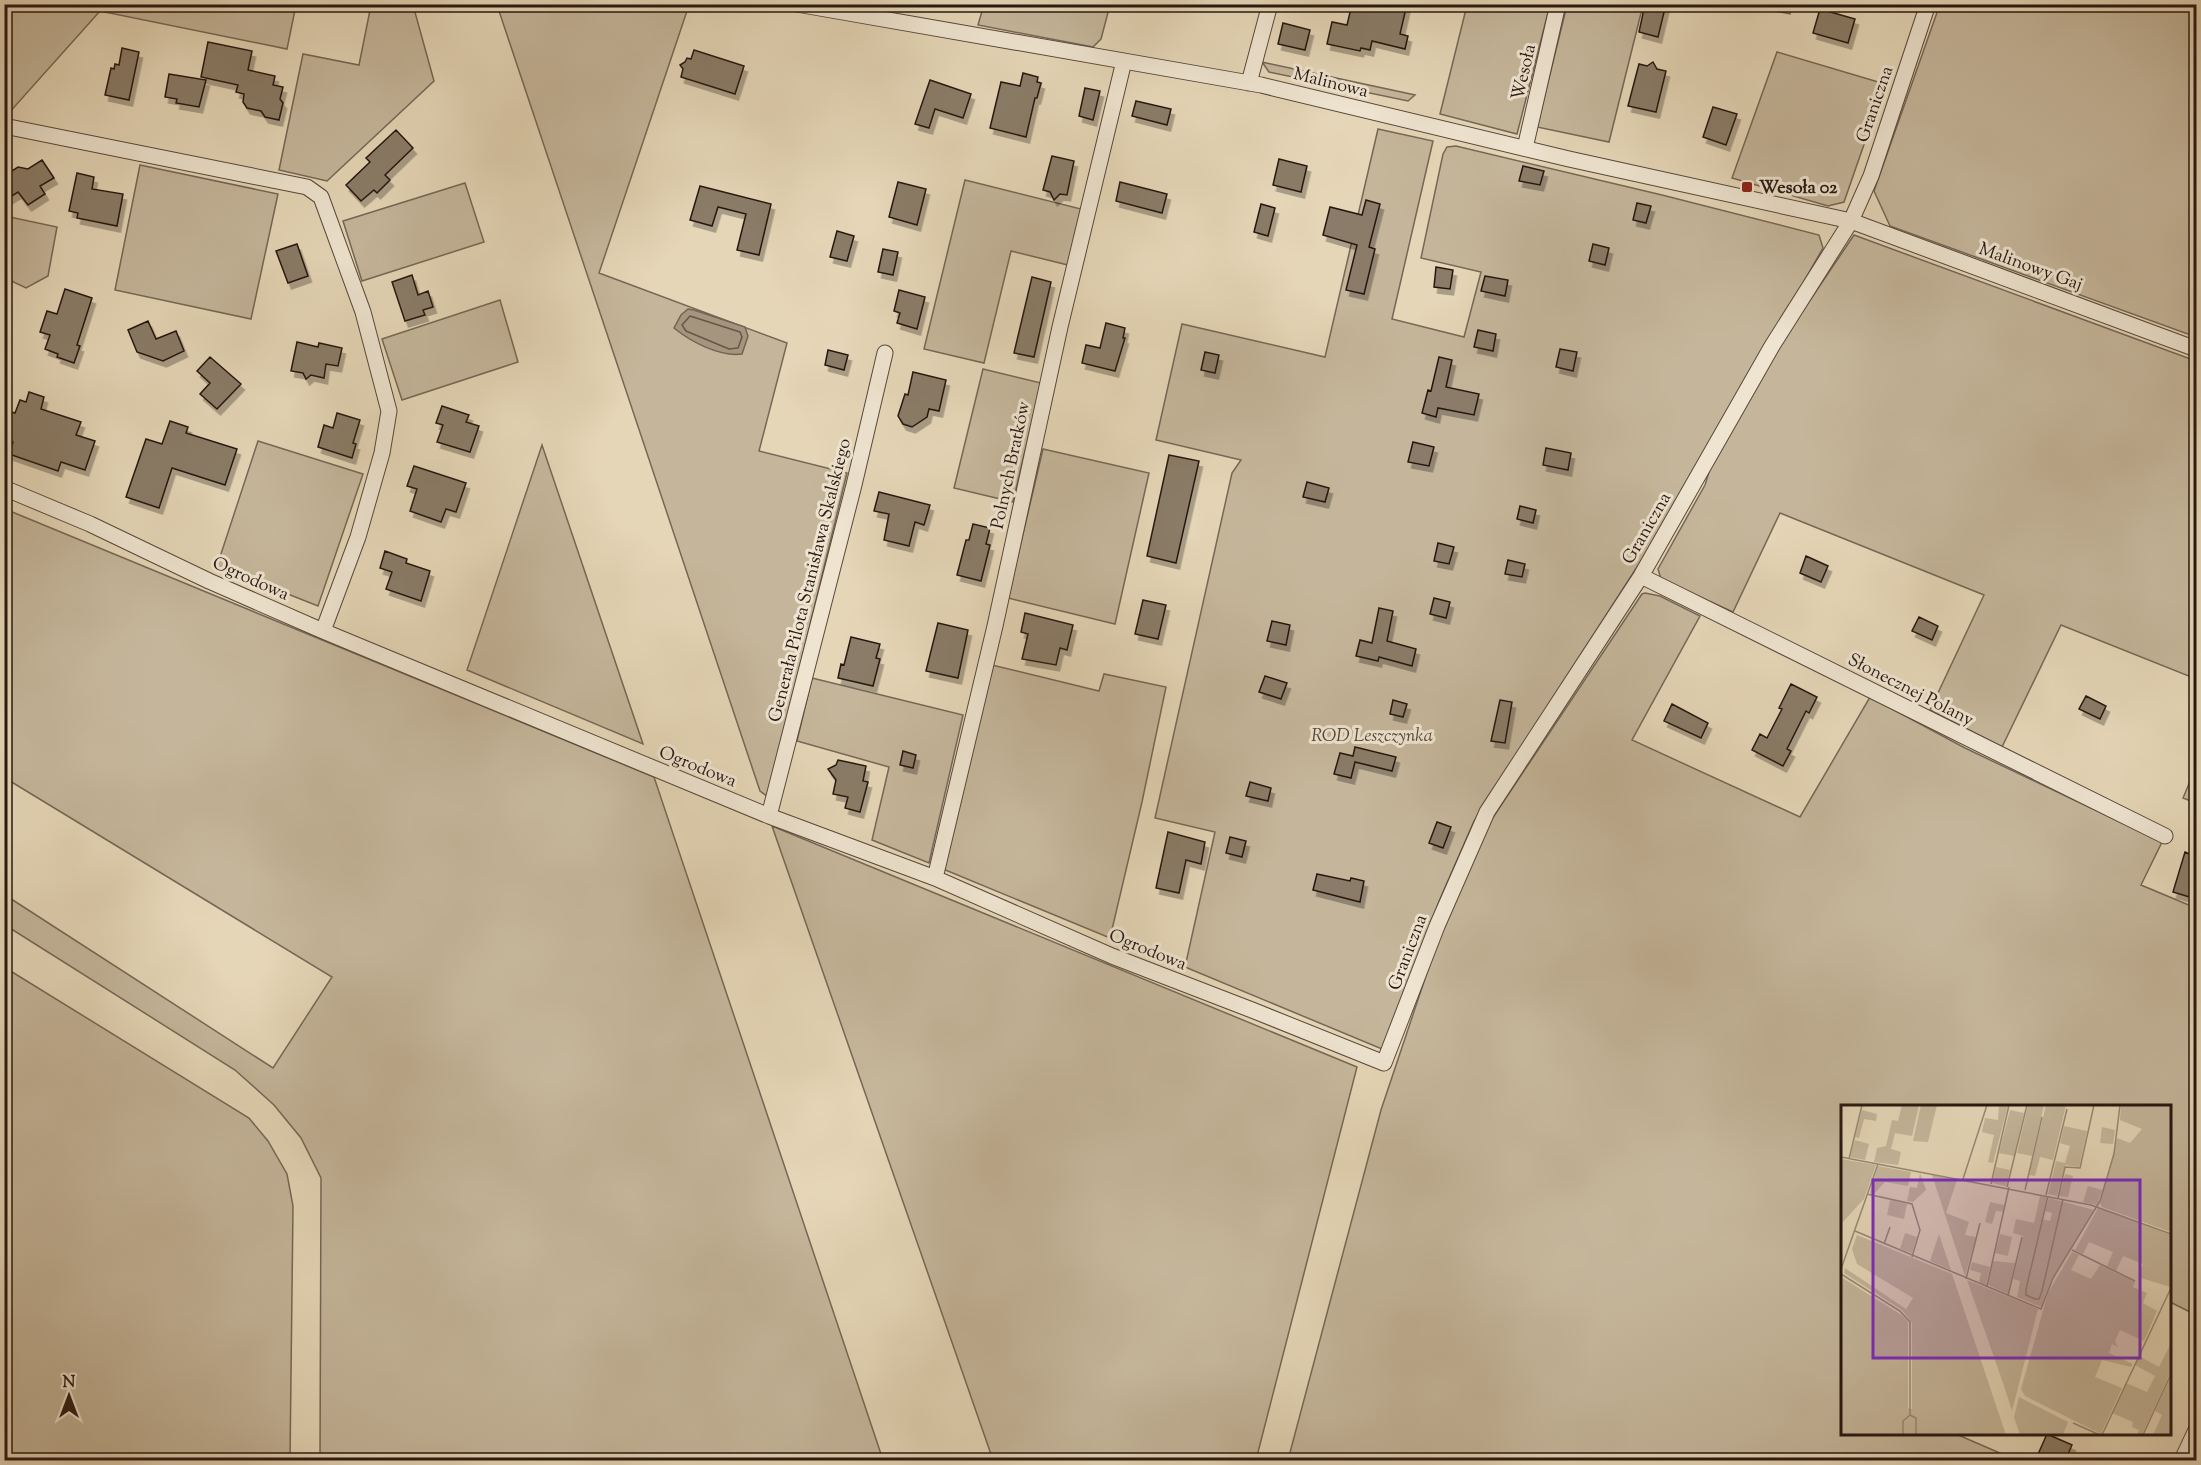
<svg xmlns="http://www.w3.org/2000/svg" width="2201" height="1465" font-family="'Sorts Mill Goudy',serif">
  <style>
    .green { fill: #c5b69b; stroke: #766756; stroke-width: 1.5 }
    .water { fill: #a5957f; stroke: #736353; stroke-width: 1.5 }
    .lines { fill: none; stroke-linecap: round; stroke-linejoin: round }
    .shore { stroke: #665648; stroke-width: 1.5 }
    .building { fill: #8a7b67; stroke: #281811; stroke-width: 1.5; filter: url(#shadow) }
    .minor-casing { stroke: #57483a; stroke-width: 17 }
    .minor { stroke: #eee4d0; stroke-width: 15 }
    .poi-dot { fill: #8f2418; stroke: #eee4d0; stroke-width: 2 }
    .labels { text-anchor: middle; stroke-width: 6; stroke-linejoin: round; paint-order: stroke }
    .street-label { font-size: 18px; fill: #281811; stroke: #eee4d0 }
    .poi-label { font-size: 18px; font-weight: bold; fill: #281811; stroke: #eee4d0; text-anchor: start }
    .park-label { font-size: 18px; font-style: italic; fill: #57473a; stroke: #eee4d0 }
    .inset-road { fill: none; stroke: #998a75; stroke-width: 1.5 }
    .view { fill: #7b2cbf; fill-opacity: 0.15; stroke: #7b2cbf; stroke-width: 3 }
    .inset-edge { fill: none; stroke: #281811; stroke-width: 3 }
  </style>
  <defs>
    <filter id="shadow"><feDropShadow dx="3.5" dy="6" stdDeviation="0" flood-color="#0004"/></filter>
  </defs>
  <rect width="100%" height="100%" fill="#e5d6b7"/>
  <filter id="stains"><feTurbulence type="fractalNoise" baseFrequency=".00333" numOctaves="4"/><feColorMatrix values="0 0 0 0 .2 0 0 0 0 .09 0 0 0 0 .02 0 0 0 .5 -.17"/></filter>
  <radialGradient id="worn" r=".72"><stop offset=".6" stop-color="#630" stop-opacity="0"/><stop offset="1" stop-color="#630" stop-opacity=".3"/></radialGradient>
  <path class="green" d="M984 4H1110V5L1101 39 1093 47 978 25Z
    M1940 4 2196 5V337L1890 226 1874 191Z
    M4 5 5 4 296 5 287 49 100 11 8 114 4 113Z
    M371 5H413L434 81 327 181 279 170 303 54 359 65Z
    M497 5H689L599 273 787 343 759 451 847 473 768 797 760 791Z
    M1467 5H1550L1517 134 1440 114Z
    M1567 5H1643L1609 142 1537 127Z
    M1745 5H1793L1790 14Z
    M1777 52 1885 84 1844 202 1828 206 1732 178Z
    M1262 62 1415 95 1408 101 1269 72Z
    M1378 129 1433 141 1392 319 1464 337 1481 272 1421 258 1443 154 1447 147 1456 146 1662 195 1819 235 1823 248 1671 514 1474 821 1440 899 1382 1049 1185 967 1215 832 1155 818 1232 473 1241 460 1156 440 1182 324 1325 357Z
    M140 165 278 194 251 319 115 290Z
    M965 180 1081 209 1068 265 1011 251 984 363 924 349Z
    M465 183 484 242 362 281 343 221Z
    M5 216 57 227 48 276 26 288 5 278Z
    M1854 235 2196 361V679L2061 625 2002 747 1930 710 1984 595 1780 513 1733 612 1661 579 1658 569 1705 485 1714 456 1763 370Z
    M500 300 518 362 402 400 382 339Z
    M983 369 1041 383 1013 502 954 488Z
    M258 441 363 474 318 606 217 566Z
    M542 445 643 744 467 670Z
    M1043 449 1149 473 1115 624 1008 598Z
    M5 509 654 777 883 1460H320L321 1178 301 1138 274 1105 235 1070 5 925V895L273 1068 332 977 5 778Z
    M1645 593 1660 596 1700 616 1632 740 1800 817 1870 697 1965 748 2162 842 2141 885 2196 908V1315L2170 1302V1106H1842V1434H1956L2016 1460H1288L1381 1110 1441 931 1490 822 1642 594Z
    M992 665 1099 691 1104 674 1166 687 1142 802 1110 938 943 869Z
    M812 678 963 715 929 863 872 840 889 767 797 741Z
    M2196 767V803L2183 798Z
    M772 826 1357 1067 1256 1460H993Z
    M4 967 249 1118 268 1141 287 1174 293 1206 290 1460H5Z"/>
  <path class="water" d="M688 309 694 310 745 327 748 336 742 354C720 357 691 342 674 328L681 315Z"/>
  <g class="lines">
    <path class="shore" d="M690 316 740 332 742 337 738 348 729 349 686 331 682 325Z"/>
  </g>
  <path class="building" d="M1352 4H1407L1400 34 1408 36 1405 49 1372 41 1370 50 1361 48 1360 51 1327 44 1332 22 1347 25Z
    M1645 4H1666L1658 37 1639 32Z
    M1820 9 1855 19 1848 43 1813 33Z
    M1283 23 1310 30 1305 50 1278 44Z
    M208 42 252 51 248 70 275 76 273 85 283 87 280 99 283 103 279 120 265 117 261 111 247 108 243 102 244 94 236 92 238 85 201 77Z
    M122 48 139 52 129 100 105 95 111 68 114 69 115 64 119 65Z
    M694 50 744 66 735 94 681 77 683 69 680 65 685 62 687 58 691 59Z
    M1653 62 1657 69 1666 71 1656 112 1628 106 1639 64 1647 66Z
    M1023 73 1038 77 1037 82 1041 83 1037 98H1035L1026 137 990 128 1001 82 1020 86Z
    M169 74 206 80 199 107 176 103 177 99 165 97Z
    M930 80 971 94 963 118 935 109 929 128 915 124Z
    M1085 88 1100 91 1093 120 1079 116Z
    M1136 101 1171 109 1167 125 1132 116Z
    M1713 107 1737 114 1726 145 1703 137Z
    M396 130 413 148 385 175 390 180 377 193 374 190 361 201 346 185 370 162 366 158Z
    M1052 156 1074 161 1067 195 1060 194 1054 200 1050 192 1043 190Z
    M1279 159 1307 166 1301 192 1273 185Z
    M42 160 54 178 40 186 45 194 28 205 18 192 4 201V176L18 167 28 169Z
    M1523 166 1544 171 1540 185 1519 181Z
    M77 173 94 177 92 189 123 194 117 226 77 218 78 213 69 211Z
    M898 182 926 189 917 225 889 217Z
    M1120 182 1167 194 1162 213 1116 201Z
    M700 186 771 204 759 255 737 250 746 214 718 207 712 226 690 220Z
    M1366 200 1380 204 1369 247 1375 249 1364 294 1346 290 1357 245 1323 235 1330 207 1362 215Z
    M1637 203 1651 206 1646 223 1633 220Z
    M1261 204 1275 208 1268 236 1254 232Z
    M837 231 854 236 847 261 830 257Z
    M297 244 308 276 288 283 276 251Z
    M1593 244 1609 248 1605 265 1589 261Z
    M883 249 898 252 893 275 878 272Z
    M1436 267 1453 270 1450 289 1434 287Z
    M412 275 418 295 428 291 433 307 423 310 425 315 405 321 392 282Z
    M1485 276 1508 280 1505 296 1481 291Z
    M1032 277 1051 282 1034 357 1014 353Z
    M65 289 92 298 77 345 80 346 74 363 57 357 58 354 45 349 50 335 40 332 47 311 57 314Z
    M899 290 925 297 917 329 897 323 900 313 894 311Z
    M148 321 156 339 176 331 184 351 163 361 137 352 128 330Z
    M1106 323 1125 328 1123 338H1125L1115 371 1082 363 1086 345 1100 348Z
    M1478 330 1496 334 1493 351 1474 347Z
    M297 342 318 347 319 343 342 348 338 366 326 364 324 378 311 375 306 379 303 373 291 371Z
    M1560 349 1577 352 1573 371 1556 367Z
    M828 350 848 355 844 370 825 365Z
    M1205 352 1219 355 1215 373 1201 370Z
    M210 357 241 384 217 409 200 394 210 383 197 371Z
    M1439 357 1452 360 1446 387 1479 394 1474 415 1438 408 1436 417 1422 413 1428 390 1431 391Z
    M913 372 946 380 939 411 929 409 927 417 912 427 903 424 898 416 905 394 908 395Z
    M29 392 44 397 41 409 81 422 76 435 95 441 85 470 61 462 58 471 9 454 13 442 4 439V410L15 413 20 400 26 402Z
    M442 406 469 415 466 422 479 426 470 452 437 442 443 425 436 423Z
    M337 413 360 420 353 443 356 444 352 458 318 447 324 425 333 428Z
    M170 421 188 427 186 433 237 449 225 485 172 468 159 508 126 497 146 439 162 444Z
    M1413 442 1434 447 1429 466 1408 462Z
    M1546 448 1571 453 1568 470 1543 465Z
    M1169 455 1199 461 1176 563 1147 556Z
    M414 466 466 483 456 512 446 509 441 522 410 511 417 489 407 486Z
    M1307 482 1329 488 1325 502 1303 497Z
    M879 492 930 505 924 525 915 522 909 546 884 540 889 514 874 511Z
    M1520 506 1536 510 1533 523 1517 519Z
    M973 524 990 528 986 544 990 545 981 581 957 575 966 540H969Z
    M1438 543 1454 547 1449 564 1434 561Z
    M385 551 407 559 406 563 430 571 421 601 386 589 392 572 380 568Z
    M1806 556 1828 566 1821 582 1800 573Z
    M1508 560 1525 564 1522 577 1505 574Z
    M1434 598 1450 602 1446 618 1430 614Z
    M1143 600 1166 605 1158 639 1135 634Z
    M1379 608 1393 611 1387 641 1416 649 1412 666 1379 657 1378 661 1356 656 1360 640 1372 643Z
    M1025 613 1073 625 1067 650 1060 648 1056 665 1022 659 1028 634 1021 632Z
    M1919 617 1938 626 1932 640 1912 631Z
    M1272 621 1290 625 1286 645 1267 641Z
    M938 623 968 630 958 678 926 671Z
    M851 637 880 644 876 658 880 659 873 686 838 678 841 664 844 665Z
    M1265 676 1287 683 1281 699 1259 692Z
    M1791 684 1817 697 1809 713 1806 711 1787 749 1791 751 1783 766 1752 750 1760 734 1767 738 1782 709 1779 708Z
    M2086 696 2106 706 2100 719 2079 709Z
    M1393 700 1407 704 1403 717 1390 714Z
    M1500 700 1512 702 1505 743 1491 741Z
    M1672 704 1708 723 1701 738 1664 721Z
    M1355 747 1396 757 1392 771 1355 762 1351 778 1334 774 1340 753 1353 756Z
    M903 751 916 755 913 768 900 765Z
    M838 760 866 766 863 781 868 782 860 812 845 808 848 797 833 794 836 780 828 769 836 765Z
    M1250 782 1271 788 1268 801 1246 796Z
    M1437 822 1451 827 1443 848 1429 843Z
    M1168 832 1205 842 1201 864 1186 860 1179 893 1156 888Z
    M1230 837 1246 841 1242 857 1226 853Z
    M2185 852 2196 857V899L2173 892Z
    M1317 874 1350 881 1351 878 1364 881 1360 902 1313 890Z
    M2047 1434 2072 1445 2065 1461H2035Z"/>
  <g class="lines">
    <g class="minor-casing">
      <path id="minor" d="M797 4 1261 85 1569 159 1851 221 2196 349
        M1249 83 1270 4
        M4 126 307 187 321 197 363 312 389 411 382 453 358 537 323 631
        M1525 148 1558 4
        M4 488 90 524 209 581 323 631 769 816 935 878 1112 956 1252 1010 1384 1063 1437 926 1487 812 1641 576 1772 346 1851 221 1871 176 1928 4
        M1641 576 2165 836
        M769 816 854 485 885 353
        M935 878 995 626 1060 327 1124 61
        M2182 1460 2196 1430"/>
    </g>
    <use href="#minor" class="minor"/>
  </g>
  <rect class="poi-dot" x="1741" y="181" width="12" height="12" rx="3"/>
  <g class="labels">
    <g class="street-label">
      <text transform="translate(1523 72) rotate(-77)" y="6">Wesoła</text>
      <text transform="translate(1331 82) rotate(14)" y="6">Malinowa</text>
      <text transform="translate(1874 104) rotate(-71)" y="6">Graniczna</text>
      <text transform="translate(2031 266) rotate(20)" y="6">Malinowy Gaj</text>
      <text transform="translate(1010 465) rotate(-78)" y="6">Polnych Bratków</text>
      <text transform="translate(1646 528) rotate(-60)" y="6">Graniczna</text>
      <text transform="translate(251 578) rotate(24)" y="6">Ogrodowa</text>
      <text transform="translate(809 580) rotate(-76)" y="6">Generała Pilota Stanisława Skalskiego</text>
      <text transform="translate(1911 689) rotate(27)" y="6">Słonecznej Polany</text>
      <text transform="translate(698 766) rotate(22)" y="6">Ogrodowa</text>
      <text transform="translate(1148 949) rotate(22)" y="6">Ogrodowa</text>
      <text transform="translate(1407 952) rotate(-69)" y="6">Graniczna</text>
    </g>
    <g class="poi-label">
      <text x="1759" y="193">Wesoła 02</text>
    </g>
    <g class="park-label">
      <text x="1372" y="741">ROD Leszczynka</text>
    </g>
  </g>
  <g transform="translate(1841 1105)">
    <rect width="330" height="330" fill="#e5d6b7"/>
    <path d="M61 0H78L71 31 54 28 50 44 60 47 57 60 33 57 36 43 45 41 51 15 57 16ZM80 0H96L87 37 72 36ZM158 0H167L152 58 147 57 153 30 141 27 144 13 157 15ZM187 0H203L191 51 176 48ZM205 0H225L212 55 199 52 194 71 188 70ZM280 0H330V127L261 102 259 98 276 33 289 38 301 24 279 15ZM21 5 36 9 35 16 23 14 18 33 14 32ZM169 5 183 8 173 51 158 48ZM223 21 246 26 238 62 224 60 216 91 207 89 215 56 224 58 229 41 219 38ZM261 22 274 25 272 39 259 38ZM14 35 28 39 24 55 9 52ZM0 54 35 60 23 94 0 119ZM37 61 70 67 67 81 44 77 33 89 29 88ZM155 62 169 65 165 81 151 78ZM79 68 85 85 72 97 66 96 69 82 76 83ZM224 69 232 71 227 92 218 91ZM91 70 116 75 105 108 128 117 124 130 135 132 124 171ZM247 81 261 85 256 100 242 97ZM199 91 206 92 201 114 209 116 211 108 204 106 208 93 253 105 211 174 200 202 176 192 179 176 172 174 182 131 172 128 175 114 193 118ZM49 95 66 99 63 114 46 110ZM149 97 163 100 162 107 155 106 151 119 144 117ZM257 103 330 130 329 182 297 172 302 159 282 151 275 166 266 161 272 147 248 137 242 149 234 145ZM64 128 76 132 71 148 59 144ZM98 129 110 165 89 156ZM159 129 171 132 167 151 154 148ZM16 130 111 169 165 330H0V172L62 211 67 217V303L71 304V218L61 205 3 168 4 163 65 204 72 193 16 159 11 144ZM231 147 238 150 230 165 250 174 259 160 294 177 292 182 306 188 302 198 316 206 303 236 279 225 274 236 277 242 271 239 268 248 292 259 290 262 261 255 254 272 281 283 260 329 184 291 180 284 207 188ZM152 156 174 158 167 189 147 180ZM131 157 149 162 145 180 138 177 140 168 129 165ZM126 175 197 204 171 306 163 281ZM330 238V266L301 330H296L298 325 291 322 292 317 271 308 285 278 306 287 314 271 294 260 298 251 318 262ZM330 271V330H312L321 310 314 306ZM178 292 227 317 222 330H179L173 312Z" fill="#c5b69b"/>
    <path class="inset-road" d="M0 52 250 100 330 129M8 54 21 0M122 74 146 0M150 79 168 0M166 82 186 0M184 85 201 12M26 89 71 99 79 125 71 152M205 90 226 4M207 91 185 184V190L194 194H198L201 186 222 94M217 93 224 62 239 63 253 0M14 126 200 204 212 173 259 96 273 49 279 0M43 139 49 122M231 145 294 176M0 164 37 59M0 169 59 206 69 217V310M125 174 139 118M146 181 168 82M167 191 181 132M69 310 75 313V330M232 318 259 330M62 330V316L69 310M261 330 330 183M302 330 330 269"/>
    <path class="view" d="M32 75H299V253H32Z"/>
    <rect width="330" height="330" class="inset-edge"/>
  </g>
  <rect width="2201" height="1465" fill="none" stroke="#e5d6b7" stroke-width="24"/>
  <rect x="6" y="6" width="2189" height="1453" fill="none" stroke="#281811" stroke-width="3"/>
  <rect x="12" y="12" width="2177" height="1441" fill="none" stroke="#281811" stroke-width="1.5"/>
  <g transform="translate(69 1396)" stroke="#eee4d0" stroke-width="4.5" paint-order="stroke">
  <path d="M0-4.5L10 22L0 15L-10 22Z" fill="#281811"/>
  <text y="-9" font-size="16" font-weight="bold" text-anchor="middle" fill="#281811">N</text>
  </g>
  <rect width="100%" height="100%" filter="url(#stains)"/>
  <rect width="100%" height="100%" fill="url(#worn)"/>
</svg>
